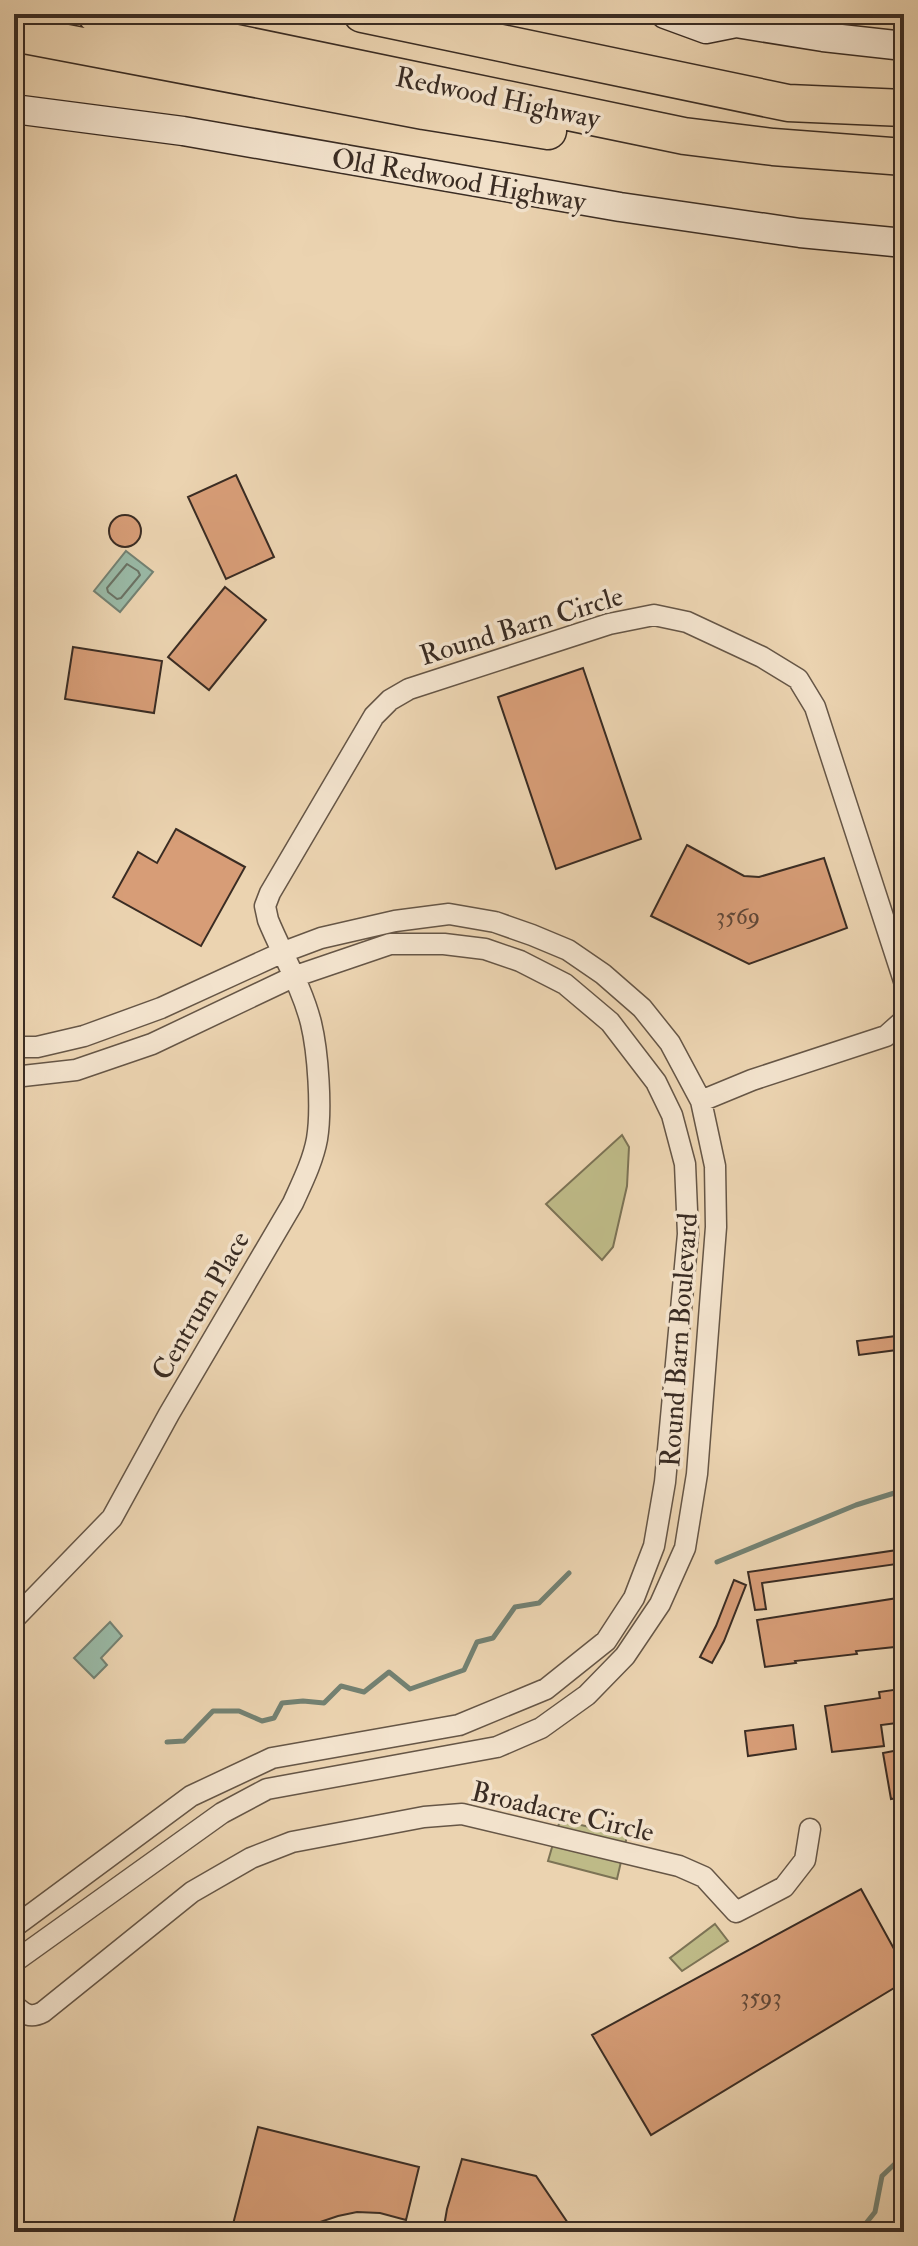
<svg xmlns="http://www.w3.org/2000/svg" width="918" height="2246" font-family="'IM FELL Double Pica',serif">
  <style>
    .green { fill: #beba87; stroke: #7c7355; stroke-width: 2 }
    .water { fill: #99b9a6; stroke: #738172; stroke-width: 2 }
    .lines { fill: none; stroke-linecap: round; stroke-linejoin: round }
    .shore { stroke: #6a7264; stroke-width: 2 }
    .stream { stroke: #738172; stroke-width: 5 }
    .building { fill: #d79d77; stroke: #3a2c23; stroke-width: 2 }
    .street-casing { stroke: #665646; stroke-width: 23 }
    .secondary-casing { stroke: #3a2c23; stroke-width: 31 }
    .highway-casing { stroke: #3a2c23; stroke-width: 39 }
    .street { stroke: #f2e2cc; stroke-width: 20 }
    .secondary { stroke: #f2e2cc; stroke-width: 28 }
    .highway { stroke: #ebd3b0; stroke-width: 36 }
    .labels { text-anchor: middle; stroke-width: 7; stroke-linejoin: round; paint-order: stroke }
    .number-label { font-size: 24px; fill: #614838 }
    .street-label { font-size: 28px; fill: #3a2c23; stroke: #f2e2cc }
  </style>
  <rect width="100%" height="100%" fill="#ebd3b0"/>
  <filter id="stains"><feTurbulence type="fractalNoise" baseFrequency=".0025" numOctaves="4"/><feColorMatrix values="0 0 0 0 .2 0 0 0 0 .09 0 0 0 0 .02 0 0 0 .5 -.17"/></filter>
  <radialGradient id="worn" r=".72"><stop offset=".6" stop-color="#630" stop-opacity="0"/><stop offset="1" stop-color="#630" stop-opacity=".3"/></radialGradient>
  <path class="green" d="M622 1135 629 1147 627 1186 613 1247 602 1260 546 1204Z
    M560 1820 627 1836 617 1879 548 1861Z
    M715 1924 728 1941 682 1971 670 1958Z"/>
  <path class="water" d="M126 551 153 572 120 612 94 591Z
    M110 1622 122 1636 101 1658 107 1665 94 1678 74 1658Z"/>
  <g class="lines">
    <path class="shore" d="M127 564 138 571 140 575 121 598 117 599 108 592 107 588Z"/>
    <path class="stream" d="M717 1562 856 1505 904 1490
      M167 1742 184 1741 213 1711H239L262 1721 274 1718 282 1703 303 1701 324 1703 341 1686 364 1692 389 1672 410 1689 464 1670 477 1642 493 1638 515 1607 539 1603 569 1573
      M859 2232 875 2212 882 2176 900 2159V2136L904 2133"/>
  </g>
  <path class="building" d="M236 475 274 557 226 579 188 497Z
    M109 531a16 16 0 1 1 32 0a16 16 0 1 1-32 0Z
    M225 587 266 620 209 690 168 657Z
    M73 647 162 661 154 713 65 699Z
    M583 668 641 839 556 869 498 697Z
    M176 829 245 867 201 946 113 897 138 852 157 863Z
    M687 845 744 876 759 877 824 858 847 928 749 964 651 916Z
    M904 1335V1349L859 1355 857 1341Z
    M904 1549V1563L762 1583 766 1609 755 1610 748 1572Z
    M734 1580 746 1585 724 1641 712 1663 700 1657 716 1626Z
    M904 1597V1646L856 1651 857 1654 795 1661 796 1663 765 1667 757 1620Z
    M900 1689 901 1692H904V1722L881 1725 884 1746 832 1752 825 1706 880 1698 879 1692Z
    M793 1725 796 1749 748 1756 745 1731Z
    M904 1749V1797L891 1799 883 1753Z
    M861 1889 904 1967V1982L651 2135 592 2035Z
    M258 2127 419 2167 406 2220 380 2213 357 2212 338 2216 320 2222 326 2232H231Z
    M462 2159 536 2176 574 2232H443L447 2209Z"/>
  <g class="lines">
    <g class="street-casing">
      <path id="street" d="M14 1047H37L84 1036 161 1008 281 953 321 938 395 921 449 914 495 922 532 935 568 950 603 974 642 1008 670 1043 701 1101 715 1166 716 1227 697 1474 685 1548 660 1604 625 1656 587 1695 541 1728 497 1747 267 1789 222 1813 14 1962
        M14 1077 76 1070 152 1044 293 977 390 944H444L485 949 520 961 565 984 610 1022 656 1082 672 1115 685 1164 688 1234 665 1482 654 1546 634 1598 606 1641 546 1689 459 1725 272 1758 191 1796 14 1927
        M701 1101 752 1080 886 1036 904 1020
        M14 1619 112 1518 169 1414 293 1203C302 1183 313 1161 317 1139 322 1109 318 1052 311 1023 302 987 282 954 268 920L265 906 270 893 374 716 390 700 409 689 609 624 654 615 687 622 762 657 798 679 815 707 904 981
        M14 2005C24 2014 30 2019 43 2012L192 1892 251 1858 292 1842 424 1817 462 1814 679 1866 704 1877 736 1912 784 1887 805 1860 810 1829"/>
    </g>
    <g class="secondary-casing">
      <path id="secondary" d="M665 14 706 29 736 23 823 37 904 46
        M14 109 183 131 620 207 800 233 904 243"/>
    </g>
    <g class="highway-casing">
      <path id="highway" d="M96 14 684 136 773 147 904 157
        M362 14 788 103 904 108
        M14 33 424 111 548 131"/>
    </g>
    <use href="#street" class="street"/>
    <use href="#secondary" class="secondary"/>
    <use href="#highway" class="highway"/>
  </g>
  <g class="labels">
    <g class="number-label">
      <text x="738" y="924">3569</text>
      <text x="761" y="2005">3593</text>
    </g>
    <g class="street-label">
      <text transform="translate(498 97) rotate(12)" y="10">Redwood Highway</text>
      <text transform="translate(459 179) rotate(10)" y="10">Old Redwood Highway</text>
      <text transform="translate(521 625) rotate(-17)" y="10">Round Barn Circle</text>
      <text transform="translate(200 1305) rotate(-60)" y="10">Centrum Place</text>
      <text transform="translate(678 1340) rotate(-86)" y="10">Round Barn Boulevard</text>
      <text transform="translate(563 1811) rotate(13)" y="10">Broadacre Circle</text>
    </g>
  </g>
  <rect width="918" height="2246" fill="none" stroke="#ebd3b0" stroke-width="48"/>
  <rect x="16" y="16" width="886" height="2214" fill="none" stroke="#3a2c23" stroke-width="4"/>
  <rect x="24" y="24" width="870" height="2198" fill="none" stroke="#3a2c23" stroke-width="2"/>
  <rect width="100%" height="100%" filter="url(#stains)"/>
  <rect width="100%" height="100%" fill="url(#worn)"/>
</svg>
